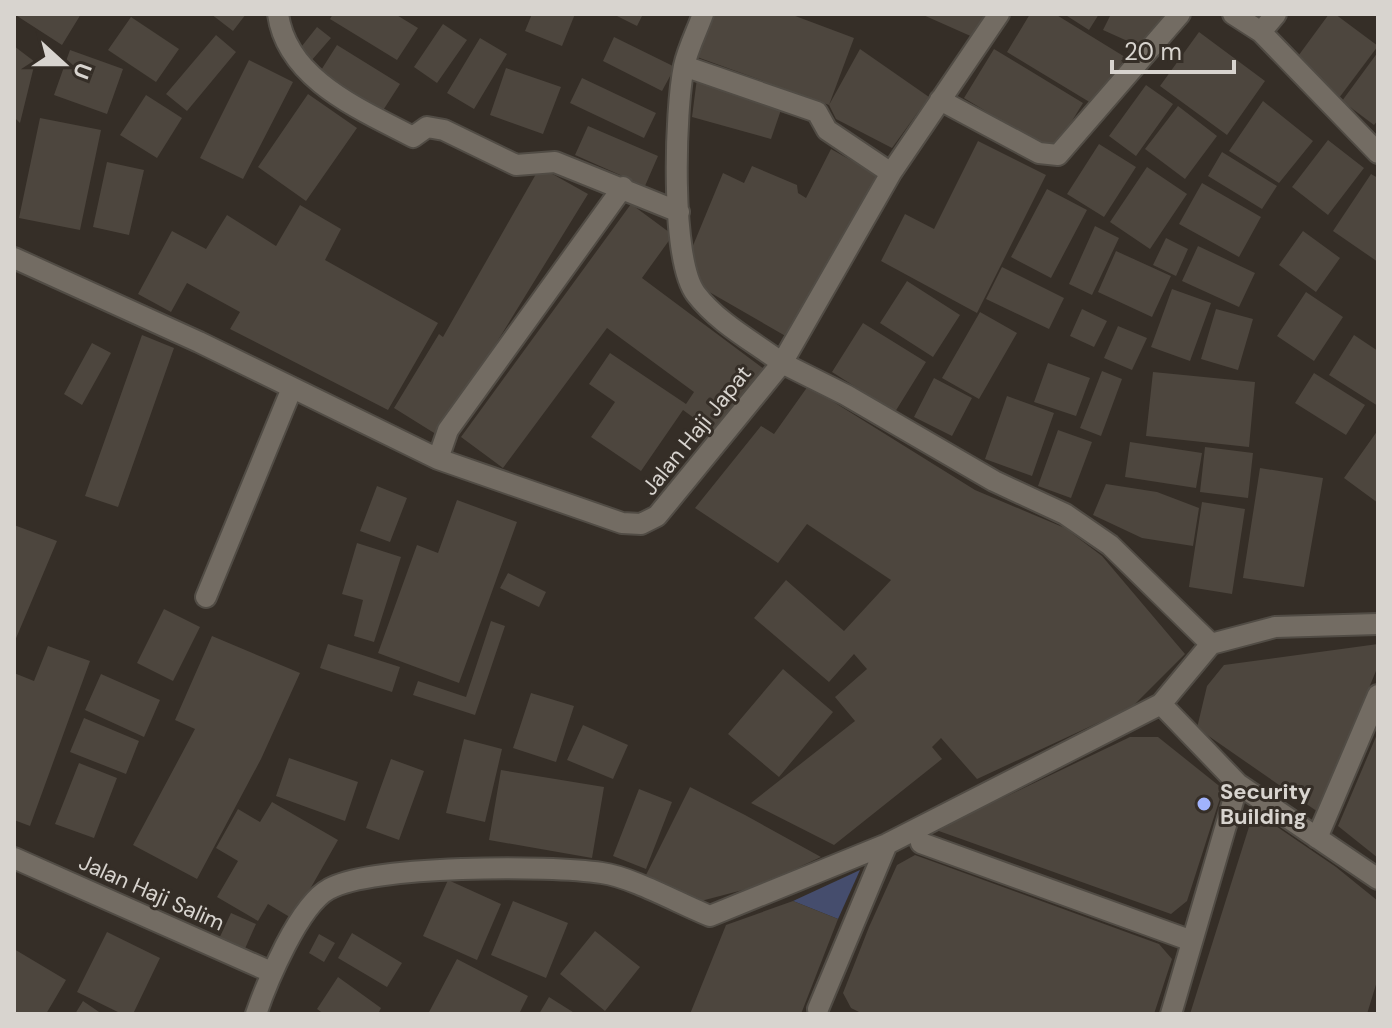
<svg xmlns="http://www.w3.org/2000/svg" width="1392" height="1028" font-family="'DM Sans',sans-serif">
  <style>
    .green { fill: #454d6d }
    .building { fill: #4d463e }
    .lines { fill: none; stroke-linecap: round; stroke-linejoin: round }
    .minor-casing { stroke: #514c45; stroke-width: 24 }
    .minor { stroke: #736c63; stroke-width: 20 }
    .poi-dot { fill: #a1b3fd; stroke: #352e27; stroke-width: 3 }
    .labels { text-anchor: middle; stroke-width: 6; stroke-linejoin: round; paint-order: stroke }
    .street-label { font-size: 22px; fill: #d8d4cf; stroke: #352e27 }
    .poi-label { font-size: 22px; font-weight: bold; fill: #d8d4cf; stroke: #352e27; text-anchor: start }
  </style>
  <rect width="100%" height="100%" fill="#352e27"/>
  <path class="green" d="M860 870 838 919 793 901Z"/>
  <path class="building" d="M14 14H81L62 45Z
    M211 14H246L233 31Z
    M333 14H395L418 28 397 60 330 19Z
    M532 14H575L562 46 525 31Z
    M613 14H643L637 26Z
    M713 14H790L854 38 829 105 860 49 929 97 892 148 836 119 829 105 697 57Z
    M921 14H988L975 38Z
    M1030 14H1055L1125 57 1096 106 1007 52Z
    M1064 14H1099L1089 30Z
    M1111 14H1169L1143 48 1103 30Z
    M1329 14H1335L1378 46 1339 98 1293 63Z
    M131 17 179 49 156 82 108 50Z
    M443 24 467 40 437 83 414 67Z
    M317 27 331 38 311 61 298 51Z
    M1199 32 1265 81 1227 135 1160 86Z
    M216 35 236 52 187 111 166 94Z
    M614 37 675 67 662 91 603 61Z
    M480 38 507 54 474 109 447 93Z
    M337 45 400 84 380 115 318 75Z
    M14 46 35 62 20 123 14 117Z
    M994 49 1083 103 1053 152 964 98Z
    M70 50 123 69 107 114 54 95Z
    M1378 52V120L1374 125 1342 101Z
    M249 60 293 82 243 179 200 158Z
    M506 68 561 87 543 134 490 115Z
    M582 78 656 113 644 138 570 103Z
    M697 78 783 104 771 139 692 117Z
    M1146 85 1173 104 1136 156 1109 136Z
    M308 94 357 128 306 201 258 167Z
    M146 95 182 118 157 158 120 135Z
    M1263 101 1313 141 1279 183 1229 151Z
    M1178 106 1217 136 1185 179 1145 149Z
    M40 118 101 130 80 230 19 218Z
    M588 126 658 156 645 186 575 155Z
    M1328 140 1364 168 1328 215 1292 187Z
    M978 141 1046 175 977 313 881 261 905 214 934 229Z
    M1099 144 1136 167 1104 217 1067 194Z
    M831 149 879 176 789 338 697 285 692 248 723 173 744 183 752 166 797 185 798 193 806 198Z
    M1222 152 1277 186 1262 209 1208 176Z
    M107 162 144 170 129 235 93 227Z
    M540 167 588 194 439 436 394 408 439 334 443 337Z
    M1147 167 1187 194 1150 249 1110 222Z
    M1371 174 1378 178V262L1333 231Z
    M1202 183 1261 217 1239 257 1179 224Z
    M1047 189 1087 210 1051 278 1011 257Z
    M631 204 673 235 642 278 764 369 716 434 683 410 641 471 591 437 615 402 589 384 610 353 686 404 694 392 607 328 503 468 461 437Z
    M300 205 341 229 325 260 438 323 388 410 230 329 240 312 187 283 171 312 138 294 172 231 206 249 227 215 276 246Z
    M1095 226 1119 238 1092 295 1069 284Z
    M1303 231 1340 258 1316 292 1279 265Z
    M1166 238 1188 249 1176 276 1153 265Z
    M1198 246 1255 273 1239 307 1182 281Z
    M1116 251 1171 276 1152 317 1098 292Z
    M1002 267 1064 298 1049 329 986 299Z
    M907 281 960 315 933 357 880 323Z
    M1172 289 1211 303 1190 361 1151 347Z
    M1306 292 1343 317 1314 361 1277 336Z
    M1082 309 1107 321 1094 347 1070 336Z
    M1216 309 1253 319 1238 370 1201 359Z
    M980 312 1017 333 979 399 942 378Z
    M863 323 926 362 895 412 832 372Z
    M1118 326 1147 338 1132 370 1104 358Z
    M142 335 174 348 118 507 85 496Z
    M1354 335 1378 351V406L1329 375Z
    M92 343 111 353 82 405 64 394Z
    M1048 363 1090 378 1076 416 1034 402Z
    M1102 371 1122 379 1101 436 1080 428Z
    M1153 372 1255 382 1249 447 1146 436Z
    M1314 373 1365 405 1346 435 1295 403Z
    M934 378 972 398 952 436 914 417Z
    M808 386 975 490 1065 528 1102 556 1185 654 1132 707 977 779 941 738 932 747 942 759 834 845 751 803 855 721 835 697 867 669 854 654 829 682 754 618 786 580 844 631 891 580 807 524 778 563 695 508 761 426 774 434Z
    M1007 396 1054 413 1032 476 985 459Z
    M1058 430 1092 442 1071 498 1038 486Z
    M1378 430V503L1344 478Z
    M1130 442 1202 453 1196 488 1125 477Z
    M1205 447 1253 453 1248 498 1200 492Z
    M1260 468 1323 478 1304 587 1243 578Z
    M1106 484 1157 492 1199 508 1193 546 1142 538 1093 515Z
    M377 486 407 498 390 542 360 531Z
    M457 500 517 522 459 683 378 653 417 545 438 553Z
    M1202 502 1245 509 1232 594 1189 587Z
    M14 525 57 541 14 643Z
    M357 543 401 557 374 642 354 636 363 600 342 594Z
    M508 573 546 592 539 607 500 588Z
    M164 609 200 627 173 681 137 663Z
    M491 621 505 626 475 715 413 695 418 681 466 697Z
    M212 636 300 673 261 759 197 879 133 845 195 729 175 720Z
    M328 644 400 667 392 692 320 668Z
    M1378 644V666L1318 812 1197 728 1207 686 1224 665Z
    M48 646 90 661 30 826 14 820V673L34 681Z
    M783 669 833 712 779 777 728 734Z
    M101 674 160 700 144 737 85 710Z
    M531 693 574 706 556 762 513 748Z
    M84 718 139 741 126 774 70 752Z
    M583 725 628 745 613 779 567 760Z
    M1378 732V858L1338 826Z
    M1130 737H1158L1223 789 1187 901 1171 914 936 830Z
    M464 739 502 749 485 822 446 813Z
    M289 758 358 782 345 821 276 796Z
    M391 759 424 771 399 840 366 828Z
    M79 763 117 778 94 838 55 824Z
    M501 770 604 787 592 858 489 840Z
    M690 787 745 815 821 857 758 886 701 901 645 877Z
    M639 789 672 802 646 869 613 856Z
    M272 802 338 840 293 919 268 904 258 921 217 897 238 861 216 848 238 809 260 822Z
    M1254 811 1336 867 1378 901V978L1367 1014H1190Z
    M915 855 1159 944 1172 959 1154 1014H863L851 1008 843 993 869 927 897 865Z
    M448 880 501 904 477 960 423 936Z
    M513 901 568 923 546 978 491 955Z
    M793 901 838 919 801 1014H690L726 925Z
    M231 913 256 924 243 953 218 941Z
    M595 931 640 967 605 1011 560 974Z
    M107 932 160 958 133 1014H122L77 992Z
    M352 933 402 963 387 987 338 958Z
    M319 934 335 943 324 962 309 953Z
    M14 949 66 980 46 1014H14Z
    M457 959 528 996 519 1014H428Z
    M338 977 381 1008 378 1014H324L317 1009Z
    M549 997 576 1014H539Z
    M83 1001 102 1014H75Z"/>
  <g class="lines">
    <g class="minor-casing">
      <path id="minor" d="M278 14C287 80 362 110 413 137L427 127 444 130 516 165 555 162 679 212
        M703 14C697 31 688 48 684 66 675 110 670 260 696 294 718 323 754 342 782 363L891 173 999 14
        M1233 14 1261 32 1378 153
        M1261 32 1276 14
        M684 66 817 112 827 130 891 173
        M940 100 1039 153 1058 155 1180 14
        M14 258 199 342 438 459 622 523 641 524 657 516 782 363 846 395 994 481 1065 514 1110 545 1211 644
        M438 459 448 430 623 187
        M206 597 292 388
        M1211 644 1275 627 1378 624
        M1161 704 1238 784 1378 879
        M1317 838 1378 695
        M921 843 1192 941
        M14 858 271 972
        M818 1009 887 844
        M256 1014C267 982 299 905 329 889 371 865 550 865 602 873 632 877 680 904 710 916L887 844 1161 704 1211 644
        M1171 1014 1238 784"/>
    </g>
    <use href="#minor" class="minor"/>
  </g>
  <circle class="poi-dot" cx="1204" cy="804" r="8"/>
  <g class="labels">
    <g class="street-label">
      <text transform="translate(696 430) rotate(-51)" y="8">Jalan Haji Japat</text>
      <text transform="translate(152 892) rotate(24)" y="8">Jalan Haji Salim</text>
    </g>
    <g class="poi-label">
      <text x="1220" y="799">Security<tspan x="1220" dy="25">Building</tspan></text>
    </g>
  </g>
  <rect width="1392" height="1028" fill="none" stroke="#d8d4cf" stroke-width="32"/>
  <g transform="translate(64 64) rotate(111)" stroke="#352e27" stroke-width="6" paint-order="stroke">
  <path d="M0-6L14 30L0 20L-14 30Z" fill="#d8d4cf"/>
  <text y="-12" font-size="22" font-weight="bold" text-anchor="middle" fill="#d8d4cf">U</text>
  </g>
  <path d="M1112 60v12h122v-12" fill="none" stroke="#d8d4cf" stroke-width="4"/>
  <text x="1124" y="60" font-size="24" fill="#d8d4cf" stroke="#352e27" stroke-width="6" paint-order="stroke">20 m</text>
</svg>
